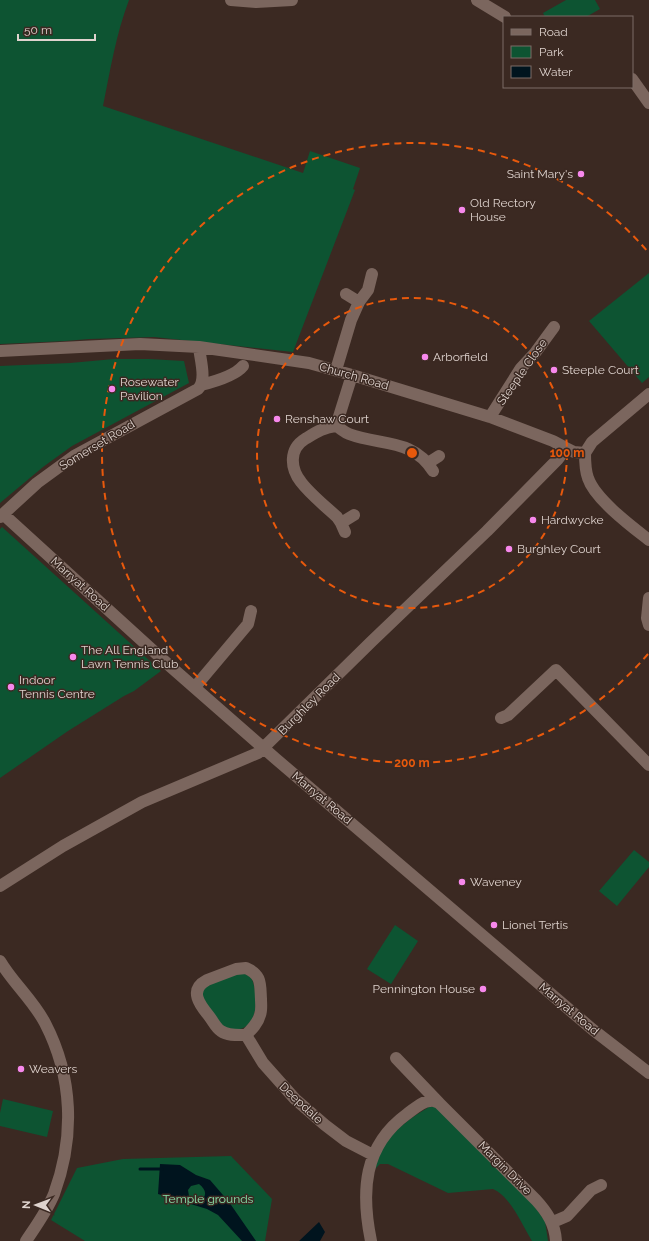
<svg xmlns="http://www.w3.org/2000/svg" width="649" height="1241" font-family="Raleway,sans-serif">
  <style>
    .green { fill: #0d5432 }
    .water { fill: #00141e; fill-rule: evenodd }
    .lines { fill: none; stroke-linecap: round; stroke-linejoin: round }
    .stream { stroke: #00141e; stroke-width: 3 }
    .minor { stroke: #7b665e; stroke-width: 12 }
    .ring { fill: none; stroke: #e8590c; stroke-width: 2; stroke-dasharray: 7 5 }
    .poi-dot { fill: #f788ec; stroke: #3b2922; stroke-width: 1.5 }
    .labels { text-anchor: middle; stroke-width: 3; stroke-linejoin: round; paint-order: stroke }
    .poi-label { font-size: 12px; fill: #dfd3ce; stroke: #3b2922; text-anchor: start }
    .street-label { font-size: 12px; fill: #dfd3ce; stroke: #3b2922 }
    .park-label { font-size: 12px; fill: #87e3ac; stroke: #3b2922 }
    .centre { fill: #e8590c; stroke: #3b2922; stroke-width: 2 }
    .ring-label { font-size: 12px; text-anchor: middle; font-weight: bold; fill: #e8590c; stroke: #3b2922; stroke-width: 3; stroke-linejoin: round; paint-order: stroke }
  </style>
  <rect width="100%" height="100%" fill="#3b2922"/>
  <path class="green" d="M0 0H129C116 34 110 71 103 106L303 173 310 151 360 168 353 189 355 190 293 352 154 337 89 339 65 341 0 344Z
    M566 0H595L600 9 586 17H545L543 13Z
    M649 273V377L642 383 589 321Z
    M114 359H149L184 361 189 383 72 446 43 467 0 503V366L70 363Z
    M2 527 161 671 134 691 124 696 68 731 0 778V529Z
    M634 850 649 862V867L617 906 599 891Z
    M395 925 418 941 391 984 367 969Z
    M243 973 251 977C258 992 260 1024 240 1029 234 1030 228 1028 222 1027L201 1000 202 993 207 984 225 977Z
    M3 1099 53 1111 47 1137 0 1126V1113Z
    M429 1107H437L533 1204 545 1221 548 1241H532C522 1225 511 1197 493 1189L448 1193 388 1164H380L373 1171C377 1164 379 1155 383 1148 393 1130 412 1117 429 1107Z
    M231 1156 272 1199 265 1241H85L51 1220 77 1168 123 1159Z"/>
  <path class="water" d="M160 1164 180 1165 196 1175 210 1180 229 1202 256 1241H242L218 1215 207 1209 158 1194ZM199 1184C205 1189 207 1193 203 1199L193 1201 189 1196 188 1190 191 1186Z
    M319 1222 325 1232 320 1241H299Z"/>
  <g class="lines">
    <path class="stream" d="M140 1169H162"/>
    <path class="minor" d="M231 0 256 2 292 0
      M477 0 505 17
      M632 79 649 103
      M346 294 359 302
      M0 351 140 344 199 347 309 363 352 375 490 417 553 441 566 448 574 452 585 453
      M336 370 351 320 359 302 368 290 372 274
      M201 385C213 382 235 376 243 366
      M490 417 521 368 535 353 554 327
      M336 426C340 428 344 432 349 434 380 446 413 438 433 471
      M585 453C585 462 585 470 588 478 595 499 631 526 649 540
      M585 453 592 442 649 394
      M428 463 439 456
      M3 514 171 667 276 759 592 1029 649 1073
      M0 517 37 483 74 456 198 389C207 380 200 359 199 347
      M341 523 354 515
      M345 532 341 523 337 517C325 506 310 494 301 482 290 468 289 449 305 439 315 433 324 427 336 426L352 375
      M649 598 647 618 649 625
      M195 687 248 624 251 611
      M501 718 508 715 556 670 649 765
      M0 886 63 846 142 802 258 753 371 642 487 531 558 459 566 448
      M0 961C13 983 33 1000 45 1023 73 1077 75 1137 54 1194 47 1211 36 1226 26 1241
      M246 968C262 975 260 984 261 999 261 1004 262 1010 260 1015 258 1023 252 1029 246 1035 238 1035 228 1036 221 1031 216 1028 213 1021 209 1016 200 1005 188 990 207 980L236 969Z
      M246 1035 263 1063 295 1099 325 1125 346 1141 373 1155
      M396 1058 439 1103
      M553 1222 567 1216 591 1190 601 1185
      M371 1241C361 1192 363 1146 407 1114 413 1110 422 1101 430 1101 433 1100 437 1102 439 1103L536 1200C547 1212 555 1224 556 1241"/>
  </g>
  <g class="ring">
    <circle cx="412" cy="453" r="155"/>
    <path d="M648 654A310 310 0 1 1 648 252"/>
  </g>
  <g class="poi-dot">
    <circle cx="581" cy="174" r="4"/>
    <circle cx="462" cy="210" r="4"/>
    <circle cx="425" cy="357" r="4"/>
    <circle cx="554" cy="370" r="4"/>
    <circle cx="112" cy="389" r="4"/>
    <circle cx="277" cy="419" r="4"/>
    <circle cx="533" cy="520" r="4"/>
    <circle cx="509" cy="549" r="4"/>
    <circle cx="73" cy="657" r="4"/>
    <circle cx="11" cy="687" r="4"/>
    <circle cx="462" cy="882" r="4"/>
    <circle cx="494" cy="925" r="4"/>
    <circle cx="483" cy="989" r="4"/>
    <circle cx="21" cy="1069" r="4"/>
  </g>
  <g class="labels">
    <g class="poi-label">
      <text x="573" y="178" text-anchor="end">Saint Mary's</text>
      <text x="470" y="207">Old Rectory<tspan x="470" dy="14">House</tspan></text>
      <text x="433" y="361">Arborfield</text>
      <text x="562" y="374">Steeple Court</text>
      <text x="120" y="386">Rosewater<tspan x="120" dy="14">Pavilion</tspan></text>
      <text x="285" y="423">Renshaw Court</text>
      <text x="541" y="524">Hardwycke</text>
      <text x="517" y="553">Burghley Court</text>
      <text x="81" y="654">The All England<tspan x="81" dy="14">Lawn Tennis Club</tspan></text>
      <text x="19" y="684">Indoor<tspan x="19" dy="14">Tennis Centre</tspan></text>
      <text x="470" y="886">Waveney</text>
      <text x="502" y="929">Lionel Tertis</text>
      <text x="475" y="993" text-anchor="end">Pennington House</text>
      <text x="29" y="1073">Weavers</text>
    </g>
    <g class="street-label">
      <text transform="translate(522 372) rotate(-55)" y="4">Steeple Close</text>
      <text transform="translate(354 376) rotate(16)" y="4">Church Road</text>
      <text transform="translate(97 445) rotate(-31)" y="4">Somerset Road</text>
      <text transform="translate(80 584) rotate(42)" y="4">Marryat Road</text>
      <text transform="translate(309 704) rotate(-45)" y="4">Burghley Road</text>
      <text transform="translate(322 798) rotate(40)" y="4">Marryat Road</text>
      <text transform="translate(569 1009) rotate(40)" y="4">Marryat Road</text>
      <text transform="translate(301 1103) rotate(43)" y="4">Deepdale</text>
      <text transform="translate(505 1168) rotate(45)" y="4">Margin Drive</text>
    </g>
    <g class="park-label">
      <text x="208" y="1203">Temple grounds</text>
    </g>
  </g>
  <circle cx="412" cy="453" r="6" class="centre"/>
  <g class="ring-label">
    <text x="567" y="457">100 m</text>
    <text x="412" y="767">200 m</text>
  </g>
  <rect x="503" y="16" width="130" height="72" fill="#3b2922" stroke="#7d6d67"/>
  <rect x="511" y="29" width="20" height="6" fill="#7b665e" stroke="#7d6d67"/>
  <text x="539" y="36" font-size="12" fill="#dfd3ce">Road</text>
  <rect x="511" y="46" width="20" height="12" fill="#0d5432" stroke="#7d6d67"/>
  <text x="539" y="56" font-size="12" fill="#dfd3ce">Park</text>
  <rect x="511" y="66" width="20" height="12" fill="#00141e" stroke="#7d6d67"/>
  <text x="539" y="76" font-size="12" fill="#dfd3ce">Water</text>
  <g transform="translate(36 1205) rotate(271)" stroke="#3b2922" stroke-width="3" paint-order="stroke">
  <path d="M0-3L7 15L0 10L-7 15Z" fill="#dfd3ce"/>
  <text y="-6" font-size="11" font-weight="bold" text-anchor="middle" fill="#dfd3ce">N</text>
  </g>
  <path d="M18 34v6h77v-6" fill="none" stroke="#dfd3ce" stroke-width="2"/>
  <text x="24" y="34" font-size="12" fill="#dfd3ce" stroke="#3b2922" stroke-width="3" paint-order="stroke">50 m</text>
</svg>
